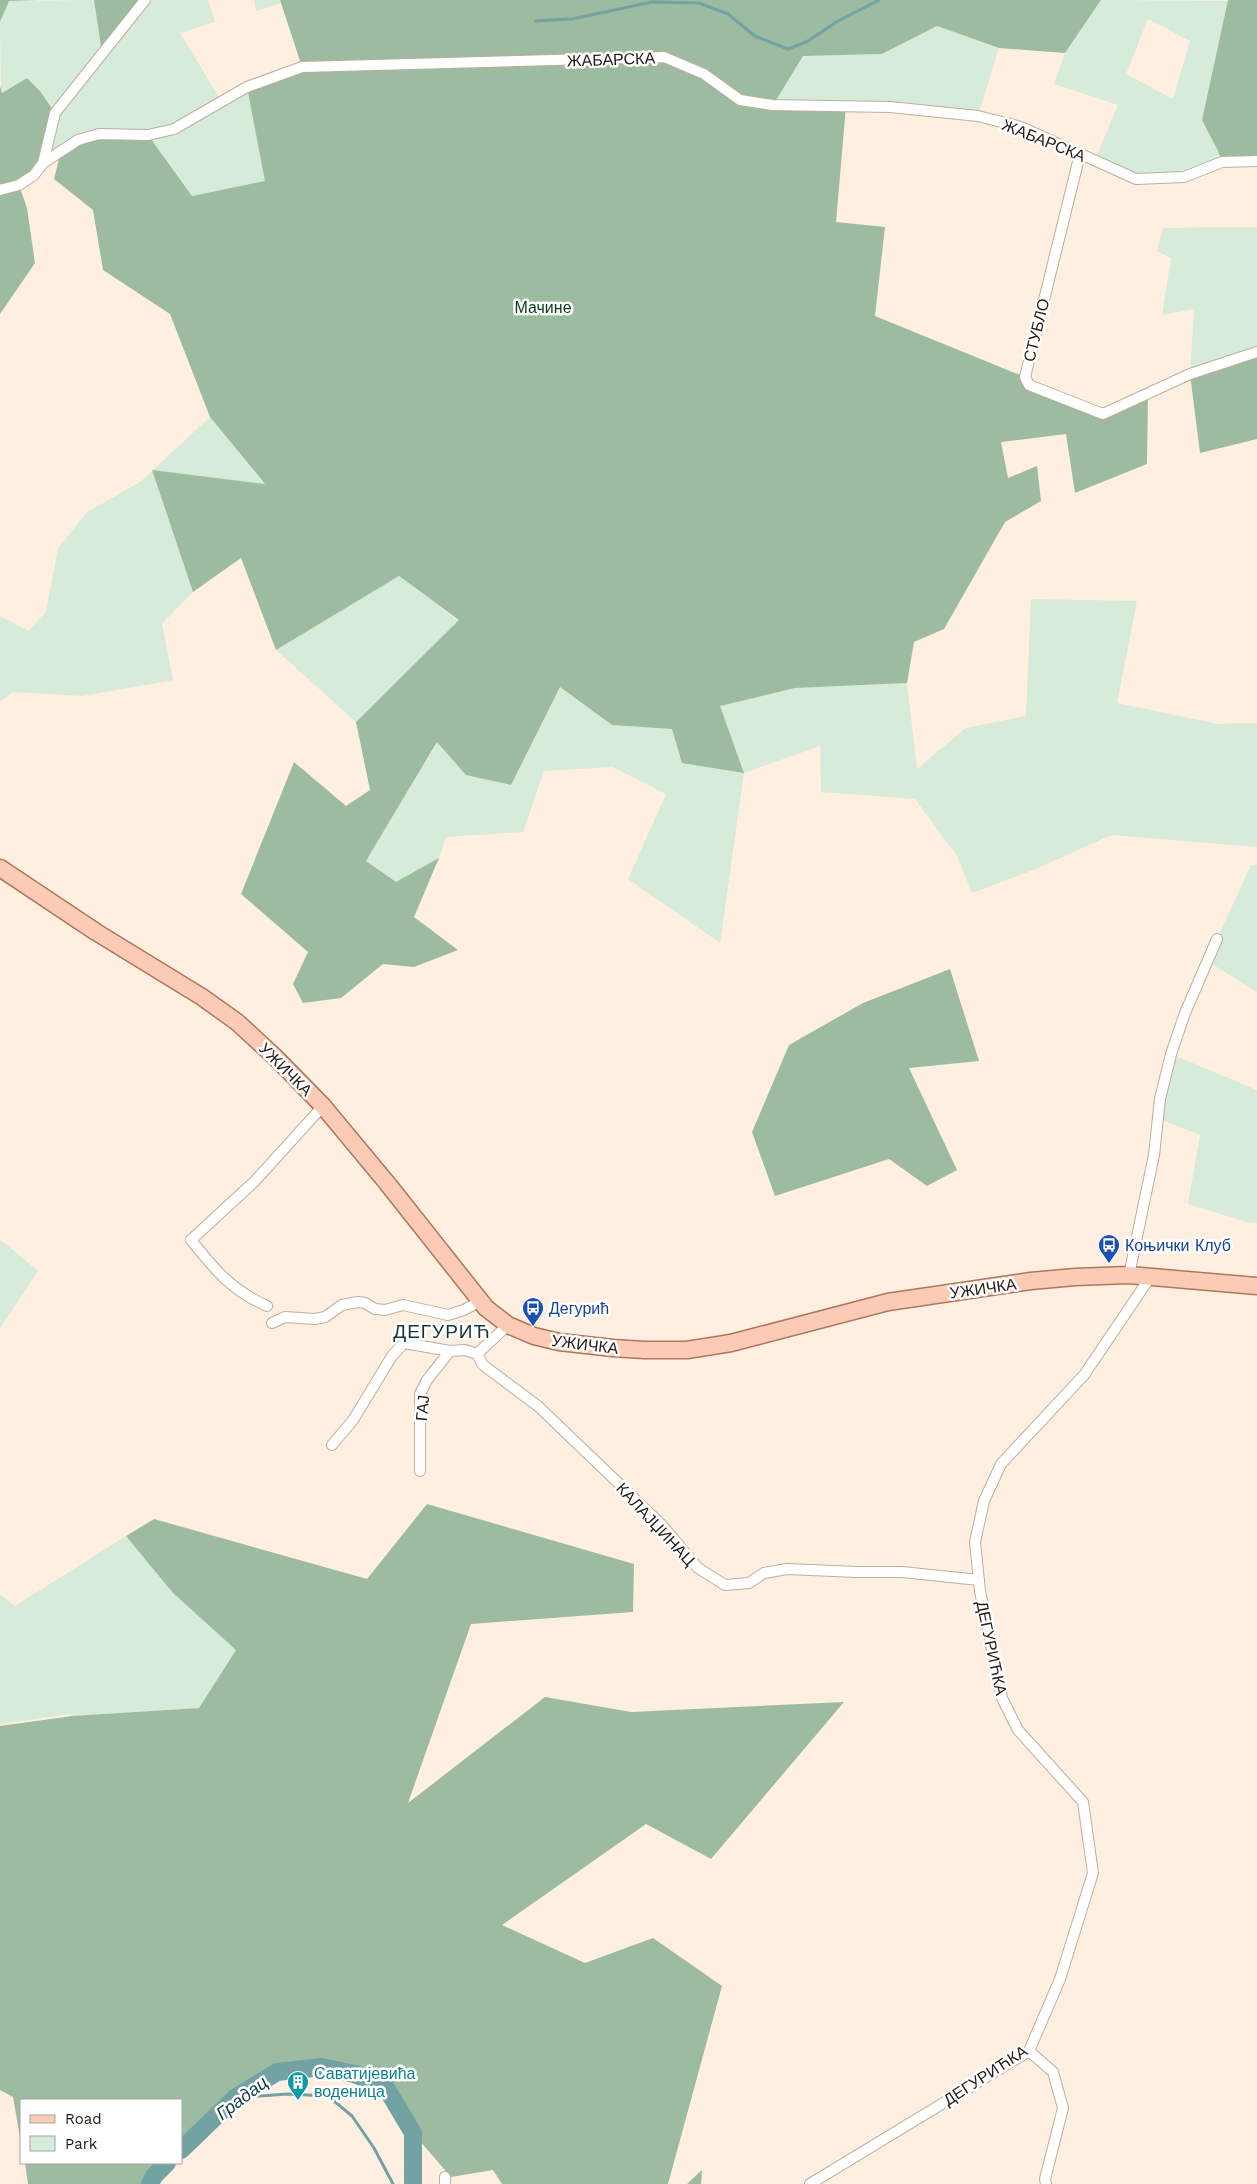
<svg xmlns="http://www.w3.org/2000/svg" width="1257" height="2184" font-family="'Work Sans',sans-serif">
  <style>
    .green { fill: #d6ebd9; fill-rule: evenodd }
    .forest { fill: #9cbba0 }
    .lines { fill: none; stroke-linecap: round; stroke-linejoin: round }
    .stream { stroke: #73a2a4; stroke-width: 3 }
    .river { stroke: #73a2a4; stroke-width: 18 }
    .minor-casing { stroke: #c0ad9c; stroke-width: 12 }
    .primary-casing { stroke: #ae775c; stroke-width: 19 }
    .minor { stroke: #fff; stroke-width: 10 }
    .primary { stroke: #fccbb5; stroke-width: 16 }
    .labels { text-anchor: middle; stroke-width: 5; stroke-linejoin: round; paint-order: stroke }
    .street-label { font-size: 16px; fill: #221b14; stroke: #fff }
    .park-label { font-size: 16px; fill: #083c19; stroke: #fff }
    .transit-label { font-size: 16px; fill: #164399; stroke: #fff; text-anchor: start }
    .culture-label { font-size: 16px; fill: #0d838f; stroke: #fff; text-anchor: start }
    .water-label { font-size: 18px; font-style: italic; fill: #0f3d3f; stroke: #fff }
    .quarter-label { font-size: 19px; letter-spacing: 1px; fill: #123539; stroke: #fff }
  </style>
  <rect width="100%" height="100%" fill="#ffefe0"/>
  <path class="green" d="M94 0 102 52 145 0H208L215 22 180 33 222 102 247 87 266 181 192 196 148 135 99 134 43 163 55 113 40 91 27 78 1 93 0 22 9 1Z
    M254 0H280L281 3 256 11Z
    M1101 0 1228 1 1202 120 1218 151 1222 162 1184 177 1136 179 1095 160 1118 105 1054 84 1065 53ZM1148 19 1190 41 1173 99 1126 74Z
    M937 26 999 48 978 116 772 105 803 56 882 54Z
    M1257 227V352L1190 374 1194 309 1162 315 1171 258 1157 251 1163 228Z
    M210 417 265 485 152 471 193 592 162 624 173 680 83 696 13 692 0 701V616L29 631 46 611 58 549 86 513 140 482Z
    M399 576 459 621 356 722 276 650Z
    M1031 599 1137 601 1117 703 1218 724 1257 723V847L1111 835 1036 869 972 893 957 856 915 799 821 792 820 746 744 773 720 943 628 879 666 794 613 767 544 771 523 832 446 837 439 858 396 883 366 861 438 742 466 775 511 785 560 687 612 725 672 729 744 772 719 706 795 688 907 683 917 769 966 728 1026 716Z
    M1251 865H1257V992L1207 961Z
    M1171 1054 1257 1090V1223L1246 1222 1188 1204 1200 1135 1158 1118Z
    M0 1239 38 1271 0 1329Z
    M126 1536 173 1593 236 1650 199 1708 72 1716 70 1714 0 1724V1594L15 1606Z"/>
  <path class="forest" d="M0 0H39L9 1 0 22Z
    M94 0H145L102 53Z
    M280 0H1101L1065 53 999 48 937 26 882 54 803 56 773 105 846 106 836 222 885 227 875 316 1025 377 1029 385 1103 414 1148 394 1147 464 1075 493 1066 434 1001 442 1008 478 1037 466 1041 501 1005 522 944 629 914 642 907 683 795 688 720 706 744 773 682 763 672 729 612 725 560 687 511 785 466 775 437 742 366 861 396 882 439 858 414 917 458 950 414 967 383 964 341 998 303 1003 293 984 308 952 241 894 294 762 346 806 370 790 356 722 459 620 399 576 276 650 241 558 193 592 152 470 265 484 210 417 170 314 103 270 93 210 54 179 61 151 78 140 148 135 192 196 265 181 247 87 302 67Z
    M1228 0H1257V161L1222 162 1218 151 1202 120Z
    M27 78 40 91 55 113 43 163 19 185 27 208 35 263 0 314V86L2 93Z
    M1257 352V439L1200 453 1190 374Z
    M950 969 979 1061 909 1068 957 1170 927 1186 889 1159 775 1196 752 1132 789 1045 863 1003Z
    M427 1504 634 1564 633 1612 471 1624 408 1803 545 1697 631 1712 844 1702 711 1859 646 1824 502 1925 585 1963 653 1938 722 1986 668 2184H502L493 2170 451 2177 413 2133 385 2086 354 2074 322 2067 277 2072 235 2098 181 2150V2100H21V2143L13 2097 0 2090V1726L72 1716 199 1708 236 1650 173 1593 126 1536 154 1519 367 1579Z
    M25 2163H167L143 2184H28Z
    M702 2170 701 2184H687Z"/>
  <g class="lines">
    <path class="stream" d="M535 21 572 19 652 2 699 3 728 14 755 36 788 49 808 41 838 21 879 0
      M235 2098 287 2094 328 2096 352 2116 374 2148 393 2184"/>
    <path class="river" d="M181 2150 235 2098 277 2072 322 2067 354 2074 385 2086 413 2133V2184
      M150 2184 154 2176 167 2163"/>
    <g class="minor-casing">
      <path id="minor" d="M1078 153V162L1025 377 1029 385 1103 414 1190 374 1257 352
        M43 163 55 113 145 0
        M0 190 19 185 34 175 43 163 78 140 99 134 148 135 174 129 247 87 302 67 664 57 704 74 740 100 772 105 890 107 978 116 1021 127 1136 179 1184 177 1222 162 1257 161
        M1129 1275 1154 1155 1160 1099 1171 1054 1185 1013 1217 939
        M267 1306C231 1290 215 1270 191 1240L255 1181 323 1106
        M272 1323 285 1317 315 1319 325 1317 342 1305 358 1302 365 1303 375 1309 385 1310 403 1305 448 1315 464 1310 480 1301
        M508 1325 477 1354 483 1365 539 1407 661 1524 698 1568 725 1585 749 1583 764 1573 787 1569 857 1572H902L979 1580
        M332 1445 353 1420 392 1356 404 1343 450 1351 465 1350 477 1354
        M420 1471V1394L427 1380 450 1351
        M1029 2051 1053 2072 1063 2108 1045 2179 1046 2184
        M445 2184V2177
        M810 2184 1029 2051 1060 1979 1093 1873 1083 1802 1018 1730 1002 1698 980 1591 975 1542 984 1501 1001 1464 1084 1375 1151 1276"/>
    </g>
    <g class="primary-casing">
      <path id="primary" d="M0 868 96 932 202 997 237 1022 275 1057 323 1106 387 1183 486 1308 508 1325 534 1336 559 1342 613 1348 644 1350H687L731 1343 888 1302 1031 1281 1075 1277 1129 1275 1257 1286"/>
    </g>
    <use href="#minor" class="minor"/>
    <use href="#primary" class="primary"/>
  </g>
  <defs>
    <g id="bus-pin" transform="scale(1.125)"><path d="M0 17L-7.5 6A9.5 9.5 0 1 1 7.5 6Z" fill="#1a4fb4" stroke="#fff"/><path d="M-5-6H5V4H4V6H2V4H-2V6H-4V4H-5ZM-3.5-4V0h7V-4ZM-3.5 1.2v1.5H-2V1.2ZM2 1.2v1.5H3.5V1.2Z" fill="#fff"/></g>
    <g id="building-pin" transform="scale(1.125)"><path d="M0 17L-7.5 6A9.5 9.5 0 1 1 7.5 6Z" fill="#0f9aa8" stroke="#fff"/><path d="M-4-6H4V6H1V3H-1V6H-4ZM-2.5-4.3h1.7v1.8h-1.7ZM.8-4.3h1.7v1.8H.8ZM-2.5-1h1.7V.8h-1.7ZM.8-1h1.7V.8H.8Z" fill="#fff"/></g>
  </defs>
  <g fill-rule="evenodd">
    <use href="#bus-pin" x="1109" y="1245"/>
    <use href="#bus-pin" x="533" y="1308"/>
    <use href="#building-pin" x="298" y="2082"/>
  </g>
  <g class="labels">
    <g class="street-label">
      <text transform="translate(611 59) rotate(-2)" y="6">ЖАБАРСКА</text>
      <text transform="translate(1044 140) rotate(22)" y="6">ЖАБАРСКА</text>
      <text transform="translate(1036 330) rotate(-76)" y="6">СТУБЛО</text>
      <text transform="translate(286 1069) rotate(45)" y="6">УЖИЧКА</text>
      <text transform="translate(983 1288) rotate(-8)" y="6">УЖИЧКА</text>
      <text transform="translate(585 1344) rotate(7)" y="6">УЖИЧКА</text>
      <text transform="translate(422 1408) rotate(-85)" y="6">ГАЈ</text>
      <text transform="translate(656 1524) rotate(47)" y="6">КАЛАЈЏИНАЦ</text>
      <text transform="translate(992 1648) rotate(78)" y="6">ДЕГУРИЋКА</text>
      <text transform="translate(985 2075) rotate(-33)" y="6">ДЕГУРИЋКА</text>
    </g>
    <g class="park-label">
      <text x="543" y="313">Мачине</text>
    </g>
    <g class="transit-label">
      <text x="1125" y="1251">Коњички Клуб</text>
      <text x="549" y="1314">Дегурић</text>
    </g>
    <g class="culture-label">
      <text x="314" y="2079">Саватијевића<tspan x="314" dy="18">воденица</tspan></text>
    </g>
    <g class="water-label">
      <text transform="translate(242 2098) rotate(-37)" y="6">Градац</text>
    </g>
    <g class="quarter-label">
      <text x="442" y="1338">ДЕГУРИЋ</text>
    </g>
  </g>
  <rect x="20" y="2099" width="162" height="65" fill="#ffffff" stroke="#a7a4a1"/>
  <rect x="30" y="2115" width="25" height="8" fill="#fccbb5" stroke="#a7a4a1"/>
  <text x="65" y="2124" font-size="15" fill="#221b14">Road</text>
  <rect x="30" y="2136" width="25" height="15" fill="#d6ebd9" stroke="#a7a4a1"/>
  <text x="65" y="2149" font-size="15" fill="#221b14">Park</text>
</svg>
